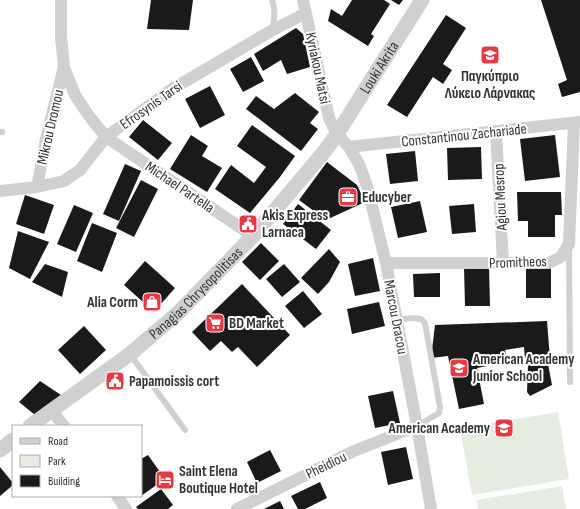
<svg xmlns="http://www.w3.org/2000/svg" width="580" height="509" font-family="'Sofia Sans Condensed',sans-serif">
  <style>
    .green { fill: #e6ecdf }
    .building { fill: #1a1a1a }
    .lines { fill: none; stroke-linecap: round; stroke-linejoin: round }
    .service { stroke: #d0d0d0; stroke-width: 6 }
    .minor { stroke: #d0d0d0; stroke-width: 12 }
    .tertiary { stroke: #d0d0d0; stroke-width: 15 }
    .labels { text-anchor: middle; stroke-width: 4; stroke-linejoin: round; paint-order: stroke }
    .street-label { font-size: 15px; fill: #333; stroke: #fff }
    .poi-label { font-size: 15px; font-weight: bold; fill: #333; stroke: #fff; text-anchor: start }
  </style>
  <rect width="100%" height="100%" fill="#fff"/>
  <path class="green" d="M558 412 569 479 472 495 460 428Z
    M562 486 566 509H478L477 500Z"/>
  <path class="building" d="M151 0H193L189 30 147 29Z
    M352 0H384L390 4 371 34 374 36 368 46 328 21 331 9 342 16Z
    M391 0H403L399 5Z
    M541 0H580V92L562 97 558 84 567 80Z
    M446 15 466 28 443 64 452 70 443 84 433 77 407 117 387 105Z
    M296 28 303 34 310 67 287 74 281 60 263 71 254 54Z
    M251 57 264 81 243 92 230 69Z
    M210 86 225 115 200 128 185 99Z
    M295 93 319 112 310 123 318 129 301 151 246 109 256 96 274 109Z
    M143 120 172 143 158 160 129 137Z
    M252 125 295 156 280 177 250 213 215 189 231 165 254 183 266 167 237 146Z
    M191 135 208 146 202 156 222 168 207 192 170 169Z
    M555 135 560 177 525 181 520 139Z
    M481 147 482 179 448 180 447 148Z
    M415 151 418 181 390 184 386 154Z
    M327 162 357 185 365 202 326 220 299 200Z
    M125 164 141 171 119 221 103 214Z
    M141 180 158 189 134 237 116 228Z
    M517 192H561L562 215H555V237H528V221H518Z
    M25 195 54 205 44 234 16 224Z
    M420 201 427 232 398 238 391 207Z
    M298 204 331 230 316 249 283 224Z
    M474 204 476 232 452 234 449 206Z
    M74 205 93 213 76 252 57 244Z
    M92 223 117 233 102 272 77 261Z
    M18 231 49 242 30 279 9 268Z
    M261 243 279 261 260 280 242 262Z
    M329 249 340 262 329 282 318 294 301 278Z
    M373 258 380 291 355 296 348 264Z
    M145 261 175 288 154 312 124 285Z
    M45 264 68 272 62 297 32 282Z
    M284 264 300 282 282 297 266 279Z
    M464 267H489L490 306H465Z
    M526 267H551V298H526Z
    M440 273V297H414L413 274Z
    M242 284 290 335 257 367 238 347 232 352 221 341 210 351 192 332Z
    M303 291 322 314 304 328 285 306Z
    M379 302 385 326 352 334 347 309Z
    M547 321 550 359 525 360 524 347 505 350 508 362 477 368 484 404 459 409 448 356 431 358 435 325Z
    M84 326 106 350 80 374 58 350Z
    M548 364 552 385 530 396 527 392 528 365Z
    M40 381 61 395 35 415 19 402Z
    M393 391 400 423 375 428 368 396Z
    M406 447 413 479 388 485 381 452Z
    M270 450 281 471 257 483 247 462Z
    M148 455 165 479 141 496V459Z
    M0 467 13 483V485L0 496Z
    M320 482 327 498 305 509H298L291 496Z
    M161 489 173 505 168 509H138L136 507Z
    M280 501 284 509H264Z"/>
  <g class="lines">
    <path class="service" d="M272 0C276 10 275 19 272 29
      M0 132H2
      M569 248 570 382
      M397 320 413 318 421 319 425 323 440 407 439 413 417 426
      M130 354 185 430"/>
    <path class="minor" d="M61 0V37L64 67 75 95 89 116 106 137 253 236
      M303 0 329 118 337 134 349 147 359 164 367 186 386 263 417 426 431 509
      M496 131 503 263
      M349 147 580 122
      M37 187 46 139 64 67
      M0 191 37 187 64 181 80 170 106 137 169 91 271 31 306 13
      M386 263H549L561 257 569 244 574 123
      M51 410 64 426
      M117 496 126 509
      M237 509 354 451 417 426"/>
    <g class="tertiary">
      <path id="s1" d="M30 426 130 354 178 313 253 236 324 152 337 134 422 0"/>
      <path d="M0 450 13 440"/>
    </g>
  </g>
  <defs>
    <g id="school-square" transform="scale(1)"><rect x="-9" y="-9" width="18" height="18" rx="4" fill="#e63946" stroke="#fff"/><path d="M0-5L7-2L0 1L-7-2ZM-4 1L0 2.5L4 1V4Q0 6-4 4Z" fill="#fff"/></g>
    <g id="office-square" transform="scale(1)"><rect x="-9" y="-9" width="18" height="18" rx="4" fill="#e63946" stroke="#fff"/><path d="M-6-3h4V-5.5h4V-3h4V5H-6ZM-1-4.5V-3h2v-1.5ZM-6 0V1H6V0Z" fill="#fff"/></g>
    <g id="civic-square" transform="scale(1)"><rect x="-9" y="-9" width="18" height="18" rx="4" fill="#e63946" stroke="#fff"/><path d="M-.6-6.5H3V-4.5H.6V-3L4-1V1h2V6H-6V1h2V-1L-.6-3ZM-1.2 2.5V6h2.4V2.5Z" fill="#fff"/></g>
    <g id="shop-square" transform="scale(1)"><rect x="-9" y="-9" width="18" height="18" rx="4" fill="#e63946" stroke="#fff"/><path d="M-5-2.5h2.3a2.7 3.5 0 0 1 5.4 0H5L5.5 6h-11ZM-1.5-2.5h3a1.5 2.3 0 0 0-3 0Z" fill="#fff"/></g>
    <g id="supermarket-square" transform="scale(1)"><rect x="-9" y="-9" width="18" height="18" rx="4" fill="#e63946" stroke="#fff"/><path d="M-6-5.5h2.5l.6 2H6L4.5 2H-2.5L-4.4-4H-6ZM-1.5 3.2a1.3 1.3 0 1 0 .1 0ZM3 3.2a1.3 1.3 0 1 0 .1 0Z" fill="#fff"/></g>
    <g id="hotel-square" transform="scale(1)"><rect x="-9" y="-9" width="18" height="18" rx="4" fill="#e63946" stroke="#fff"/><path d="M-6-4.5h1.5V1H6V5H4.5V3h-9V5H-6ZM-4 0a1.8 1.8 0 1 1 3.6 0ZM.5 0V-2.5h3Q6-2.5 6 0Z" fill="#fff"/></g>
  </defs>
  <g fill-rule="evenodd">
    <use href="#school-square" x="490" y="55"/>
    <use href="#office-square" x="348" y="197"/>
    <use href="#civic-square" x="248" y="224"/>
    <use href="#shop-square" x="152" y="302"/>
    <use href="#supermarket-square" x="215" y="323"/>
    <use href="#school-square" x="459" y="368"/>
    <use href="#civic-square" x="115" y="381"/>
    <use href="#school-square" x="504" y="428"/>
    <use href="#hotel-square" x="165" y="480"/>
  </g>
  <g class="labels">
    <g class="street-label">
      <text dy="5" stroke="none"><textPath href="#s1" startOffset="505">Louki Akrita</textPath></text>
      <text transform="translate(318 68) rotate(78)" y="5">Kyriakou Matsi</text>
      <text transform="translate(151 105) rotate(-35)" y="5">Efrosynis Tarsi</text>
      <text transform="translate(50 127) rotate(-77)" y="5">Mikrou Dromou</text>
      <text transform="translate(464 135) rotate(-6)" y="5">Constantinou Zachariade</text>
      <text transform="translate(180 187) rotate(34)" y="5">Michael Partella</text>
      <text transform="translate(500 197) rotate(-93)" y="5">Agiou Mesrop</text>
      <text transform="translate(518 262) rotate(-2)" y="5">Promitheos</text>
      <text dy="5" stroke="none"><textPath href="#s1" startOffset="213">Panagias Chrysopolitisas</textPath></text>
      <text transform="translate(396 317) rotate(79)" y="5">Marcou Dracou</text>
      <text transform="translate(326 465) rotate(-26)" y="5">Pheidiou</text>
    </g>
    <g class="poi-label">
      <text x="490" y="81" text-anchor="middle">Παγκύπριο<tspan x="490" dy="17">Λύκειο Λάρνακας</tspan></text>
      <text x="362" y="202">Educyber</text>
      <text x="262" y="220">Akis Express<tspan x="262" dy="17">Larnaca</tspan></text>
      <text x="138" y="307" text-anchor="end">Alia Corm</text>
      <text x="229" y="328">BD Market</text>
      <text x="473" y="364">American Academy<tspan x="473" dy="17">Junior School</tspan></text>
      <text x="129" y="386">Papamoissis cort</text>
      <text x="490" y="433" text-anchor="end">American Academy</text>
      <text x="179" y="476">Saint Elena<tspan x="179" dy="17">Boutique Hotel</tspan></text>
    </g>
  </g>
  <rect x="12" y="425" width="130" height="72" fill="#ffffff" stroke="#adadad"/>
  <rect x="20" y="438" width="20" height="6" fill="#d0d0d0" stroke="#adadad"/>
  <text x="48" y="445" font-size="12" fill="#333333">Road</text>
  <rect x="20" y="455" width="20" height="12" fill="#e6ecdf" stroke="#adadad"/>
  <text x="48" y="465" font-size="12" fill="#333333">Park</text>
  <rect x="20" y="475" width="20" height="12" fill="#1a1a1a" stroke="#adadad"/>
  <text x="48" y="485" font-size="12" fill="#333333">Building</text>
</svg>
